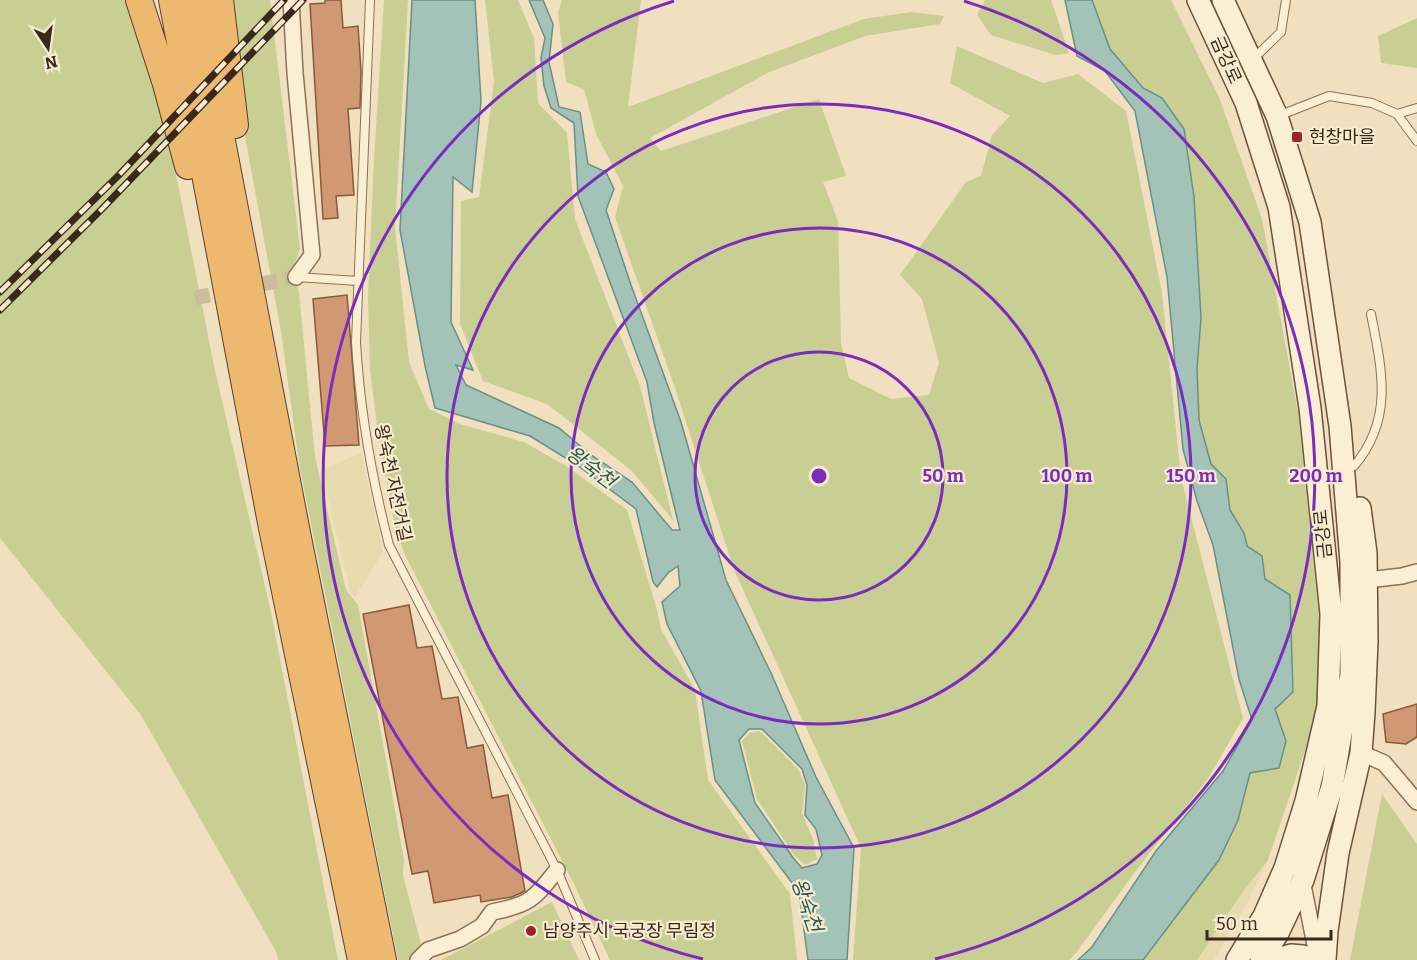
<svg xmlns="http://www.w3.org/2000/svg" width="1417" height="960" font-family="Bitter,'Noto Sans KR',serif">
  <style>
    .farmland { fill: #e6dbad }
    .green { fill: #c9ce93 }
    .water { fill: #a3c2b8; stroke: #6a9085; stroke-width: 1.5; fill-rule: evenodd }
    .building { fill: #d09873; stroke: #8a593b; stroke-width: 1.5 }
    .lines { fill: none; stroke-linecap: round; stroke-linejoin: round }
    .minor-tunnel { stroke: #cbbb9f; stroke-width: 15; stroke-dasharray: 15 8; stroke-linecap: butt }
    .service-casing { stroke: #8a7157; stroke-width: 10 }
    .minor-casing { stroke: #8a7157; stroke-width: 18 }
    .secondary-casing { stroke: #6c523a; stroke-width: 24 }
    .trunk-casing { stroke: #573f2c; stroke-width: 28 }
    .service { stroke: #faeed3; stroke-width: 8 }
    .minor { stroke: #faeed3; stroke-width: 15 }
    .secondary { stroke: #faeed3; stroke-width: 21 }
    .trunk { stroke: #edb970; stroke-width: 26 }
    .rail-casing { stroke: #39291c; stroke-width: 7 }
    .rail { stroke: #f7ebd0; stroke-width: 4.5; stroke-dasharray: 14; stroke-linecap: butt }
    .ring { fill: none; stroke: #7b2cbf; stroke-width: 3 }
    .poi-dot { fill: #9c2428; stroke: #f7ebd0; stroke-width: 2 }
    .labels { text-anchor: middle; stroke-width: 4.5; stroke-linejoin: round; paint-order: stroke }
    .street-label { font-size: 18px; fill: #39291c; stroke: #f7ebd0 }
    .poi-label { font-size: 18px; fill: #39291c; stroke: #f7ebd0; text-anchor: start }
    .water-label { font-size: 20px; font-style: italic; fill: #2a5955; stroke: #f7ebd0 }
    .centre { fill: #7b2cbf; stroke: #f7ebd0; stroke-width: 3 }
    .ring-label { font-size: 18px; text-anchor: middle; font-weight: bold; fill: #7b2cbf; stroke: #f7ebd0; stroke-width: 4.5; stroke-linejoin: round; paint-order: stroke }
  </style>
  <rect width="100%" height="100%" fill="#f0e0c0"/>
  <path class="farmland" d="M361 453 383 552 355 597 351 593 321 470Z
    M1268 860 1241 915 1214 960H1197L1241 894Z"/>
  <path class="green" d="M0 0H128L142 41 174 164 214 366 271 612 338 960H278L277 953 141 715 0 538Z
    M230 0H270L300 249 293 268 299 293 315 457 346 590 358 605 404 860 403 875 425 960H398L299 463 281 331 246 142Z
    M384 0H408L395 227 409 362 429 409 460 424 524 442 566 466 627 510 656 606 661 629 695 690 708 780 790 894 797 960H610L575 886 405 555 395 527 379 441 370 370 368 296 374 159Z
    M485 0H518L534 38 538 103 567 133 575 219 640 386 673 520 632 471 547 404 483 381 460 324 461 201 479 197 494 82Z
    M562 0H641L628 107 864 19 911 12 944 16 940 24 865 36 767 73 650 138 661 151 819 99 846 176 823 182 838 221 841 343 849 378 891 399 929 395 939 363 922 299 900 275 966 182 981 176 992 135 1010 116 950 83 957 46 1043 83 1078 74 1126 111 1162 293 1181 478 1243 718 1209 777 1132 876 1076 953 1069 960H853L861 848 734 570 675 388 615 217 623 186 596 134 584 89 566 82 558 12Z
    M985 0H1051L1069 53 1055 55 991 35 977 15Z
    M1092 0H1171L1219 97 1262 219 1298 412 1319 620 1320 706 1268 860 1241 894 1197 960H1143L1219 860 1238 820 1250 773 1286 741 1275 709 1262 556 1247 546 1244 533 1230 510 1226 479 1211 464 1199 420 1197 369 1201 318 1194 197 1162 98 1143 88 1110 49Z
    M1417 18V68L1381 63 1378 36Z
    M760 731 798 769 805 785 802 813 813 839 817 859 805 865 794 855 757 799 742 741 750 733Z
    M1382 794 1417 844V960H1350Z
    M552 902 579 960H441Z"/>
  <path class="water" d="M412 0H475L481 101 472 192 453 177 451 322 473 370 456 365 466 385 559 428 591 455 632 482 672 530H680L654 423 647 382 578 196 574 123 551 108 544 86 541 58 545 38 529 0H543L553 24 549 62 559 107 580 112 588 164 606 172 614 189 606 210 631 285 681 422 726 580 771 673 816 777 854 848 847 960H808L799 892 715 780 701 691 667 624 662 602 680 586 678 566 668 573 657 587 653 582 636 509 577 465 530 436 435 408 425 366 400 230ZM749 729H762L802 769 807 785 805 815 816 829 822 855 817 864 802 868 794 859 755 803 739 740Z
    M1065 0H1092L1110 49 1143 88 1162 98 1184 129 1194 197 1201 318 1197 369 1199 420 1211 464 1226 479 1230 510 1244 533 1247 546 1262 556 1265 579 1290 595 1293 692 1275 709 1286 741 1279 768 1250 773 1238 820 1219 860 1143 960H1078L1092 947 1156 851 1223 771 1252 720 1239 679 1213 545 1197 501 1183 449 1167 277 1135 111 1105 71 1077 56Z"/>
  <path class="building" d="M325 0H341L343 28 358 26 361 71 360 108 348 109 354 195 336 196 338 218 323 219 310 4 325 3Z
    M347 295 359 445 325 446 313 299Z
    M409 605 417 648 432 646 442 699 458 697 467 748 483 745 492 798 508 795 525 891 512 897 481 902 480 895 434 903 428 871 412 874 363 614Z
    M1417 704V737L1406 744 1386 742 1383 714Z"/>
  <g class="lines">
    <path class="minor-tunnel" d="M195 298 296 277"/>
    <g class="service-casing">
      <path id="service" d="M370 0 356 342C360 411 372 479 389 545L557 870 595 960
        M1252 60 1281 32 1286 0
        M1397 114 1417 108
        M1278 116 1329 96 1372 103 1397 114 1417 141
        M296 277 358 281
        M1354 466C1394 419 1382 370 1371 314"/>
    </g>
    <g class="minor-casing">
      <path id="minor" d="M291 0 295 73 312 255 296 277
        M1367 580 1402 576 1417 572
        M1361 753 1384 763 1417 802
        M1302 880 1318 960
        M418 960 428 950 460 939 482 926 492 912C530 905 534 899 557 870"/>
    </g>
    <g class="secondary-casing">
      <path id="secondary" d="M1198 0 1246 103 1279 207 1310 408 1331 614 1328 706 1306 801 1285 868 1264 916 1237 960
        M1223 0 1277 116 1310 222 1340 426 1351 562V675L1332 787 1303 880 1278 933 1261 960
        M1275 960 1291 955 1303 956 1306 960
        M1325 960 1327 931 1338 853 1361 753 1364 712 1367 641 1366 553 1360 508"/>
    </g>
    <g class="trunk-casing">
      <path id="trunk" d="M139 0 166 84 188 166
        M172 0 272 528 361 960
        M195 0 298 538 383 960
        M220 0 235 125"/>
    </g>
    <use href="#service" class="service"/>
    <use href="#minor" class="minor"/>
    <use href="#secondary" class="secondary"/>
    <use href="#trunk" class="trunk"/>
    <g class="rail-casing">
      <path id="rail" d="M0 292 119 175 284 0
        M0 310 101 210 303 0"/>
    </g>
    <use href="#rail" class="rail"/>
  </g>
  <g class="ring">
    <circle cx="819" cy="476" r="124"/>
    <circle cx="819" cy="476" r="248"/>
    <circle cx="819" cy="476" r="372"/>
    <path d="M703 959A497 497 0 0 1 674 1M964 1A497 497 0 0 1 935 959"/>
  </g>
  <g class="poi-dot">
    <rect x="1291" y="131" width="12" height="12" rx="3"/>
    <circle cx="531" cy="931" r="6"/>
  </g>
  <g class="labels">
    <g class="street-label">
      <text transform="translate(1226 60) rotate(66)" y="6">금강로</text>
      <text transform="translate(393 483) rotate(78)" y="6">왕숙천 자전거길</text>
      <text transform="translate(1323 534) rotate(-96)" y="6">금강로</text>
    </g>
    <g class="poi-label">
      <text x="1309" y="143">현창마을</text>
      <text x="543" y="937">남양주시 국궁장 무림정</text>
    </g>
    <g class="water-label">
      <text transform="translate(591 467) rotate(37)" y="7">왕숙천</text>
      <text transform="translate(807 905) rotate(71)" y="7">왕숙천</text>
    </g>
  </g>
  <circle cx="819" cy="476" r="9" class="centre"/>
  <g class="ring-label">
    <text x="943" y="482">50 m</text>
    <text x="1067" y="482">100 m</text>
    <text x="1191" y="482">150 m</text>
    <text x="1316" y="482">200 m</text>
  </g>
  <g transform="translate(48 48) rotate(167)" stroke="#f7ebd0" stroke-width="4.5" paint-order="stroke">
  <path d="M0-4.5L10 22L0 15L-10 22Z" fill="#39291c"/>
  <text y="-9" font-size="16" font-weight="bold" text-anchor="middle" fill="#39291c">N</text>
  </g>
  <path d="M1207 930v9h124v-9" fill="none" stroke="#39291c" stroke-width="3"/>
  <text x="1216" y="930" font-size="18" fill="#39291c" stroke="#f7ebd0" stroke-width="4.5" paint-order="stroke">50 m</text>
</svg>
